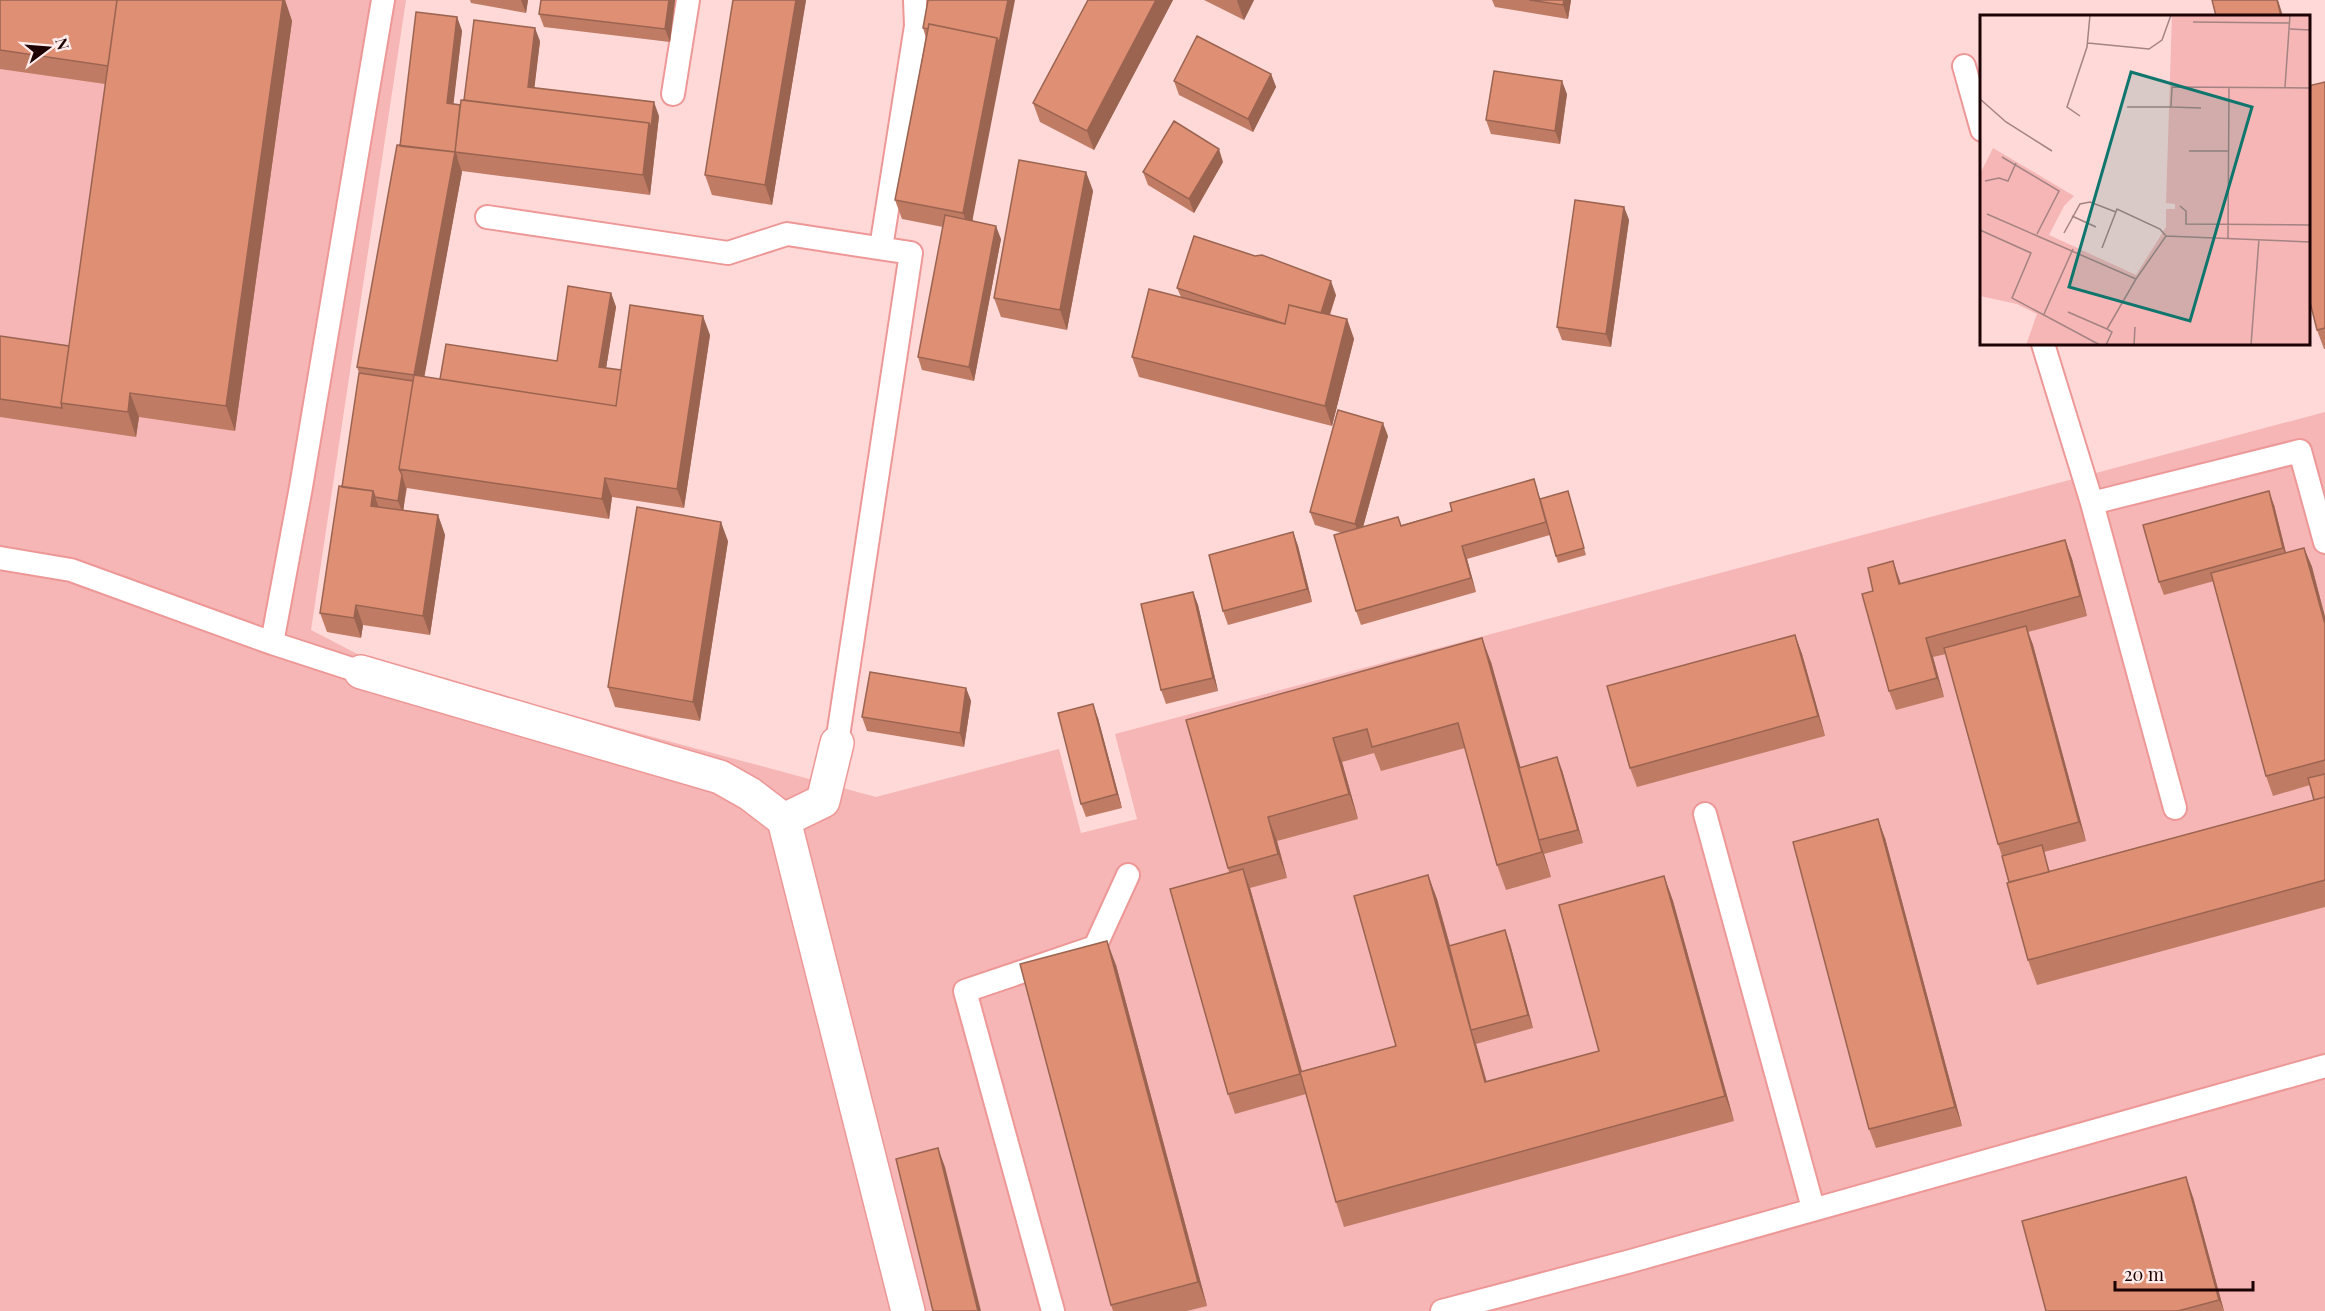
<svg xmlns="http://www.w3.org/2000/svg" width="2325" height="1311" font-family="'Playfair Display',serif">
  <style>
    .green { fill: #f5b6b5 }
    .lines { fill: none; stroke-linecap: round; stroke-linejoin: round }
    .service-casing { stroke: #ed9897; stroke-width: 26 }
    .minor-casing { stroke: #ed9897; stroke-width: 36 }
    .service { stroke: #fff; stroke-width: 22 }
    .minor { stroke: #fff; stroke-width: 33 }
    .wall { fill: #bf7b64 }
    .shaded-wall { fill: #9b6451 }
    .building { fill: #de8f74; stroke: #9b6451; stroke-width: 1.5 }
    .inset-road { fill: none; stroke: #a48383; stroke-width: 1.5 }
    .view { fill: #0f766e; fill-opacity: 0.15; stroke: #0f766e; stroke-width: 3 }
    .inset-edge { fill: none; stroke: #1d0204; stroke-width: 3 }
  </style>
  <rect width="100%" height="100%" fill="#fed9d8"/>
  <path class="green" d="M0 0H406L311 630 371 661 876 797 1059 749 1081 833 1137 819 1115 734 2325 412V1311H0Z"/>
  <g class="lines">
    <g class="service-casing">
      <path id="service" d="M1964 66 1982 130
        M673 94 688 0
        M487 217 728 253 787 234 911 253 837 743
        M881 248 916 26 915 0
        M2043 344 2092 503 2300 451 2325 542
        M2092 503 2175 808
        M0 558 71 570 272 643
        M361 672 272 643 301 487 383 0
        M1705 814 1813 1208
        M1053 1311 965 991 1095 947 1128 875
        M1442 1311 1631 1261 2325 1066"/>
    </g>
    <g class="minor-casing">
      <path id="minor" d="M361 672 720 777 750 794 784 820 908 1311
        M784 820 823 801 837 743"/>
    </g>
    <use href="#service" class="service"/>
    <use href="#minor" class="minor"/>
  </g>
  <path class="wall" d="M0 0H285L292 21 235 431 139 417 136 437 0 417V336L69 346 105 84 0 69Z
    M470 0H528L526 13 471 3Z
    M541 0H675L670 42 544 27 539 14Z
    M733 0H806L772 205 712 195 705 175Z
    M928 0 973 221 1001 239 974 381 922 370 918 357 943 227 902 219 895 200 926 38 923 28Z
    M1088 0H1173L1094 150 1040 122 1033 103Z
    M1204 0H1254L1244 20Z
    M1492 0H1571L1568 19 1495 7Z
    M457 17 462 31 453 104 460 105 464 100 540 41 534 88 659 116 650 195 462 171 424 377 440 379 557 361 611 293 616 307 606 368 621 370 710 335 684 508 612 497 609 519 407 488 403 510 438 515 445 535 430 635 363 625 361 638 327 632 320 613 342 487 359 373 357 367 400 146Z
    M1271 74 1276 87 1253 132 1179 95 1174 81Z
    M2325 82V349H2324L2317 330Z
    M1567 94 1560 144 1491 134 1486 120Z
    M1223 162 1194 213 1148 185 1143 172Z
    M1086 172 1093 191 1067 330 1001 317 994 298Z
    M1624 207 1629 220 1611 347 1562 340 1557 327Z
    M1177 288 1336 295 1330 315 1347 319 1354 339 1332 426 1139 377 1132 357 1181 297Z
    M1388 436 1363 527 1401 525 1452 511 1534 479 1540 499 1570 498 1586 555 1558 563 1550 535 1467 559 1476 592 1361 625 1356 611 1342 533 1315 525 1310 512Z
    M2274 505 2286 553 2304 548 2312 567 2325 617V907L2037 985 2028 960 2002 856 1998 844 1946 654 1933 657 1944 697 1896 710 1889 691 1901 584 2065 540 2072 559 2087 616 2028 632 2033 645 2086 841 2044 852 2049 871 2314 800 2310 785 2273 796 2266 776 2214 581 2164 595 2159 582Z
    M1293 532 1298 546 1312 602 1228 625 1223 611Z
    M728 541 700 721 615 707 608 687Z
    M1193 592 1198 605 1218 691 1166 704 1161 690Z
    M1795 635 1802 654 1825 736 1637 787 1630 768Z
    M1491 662 1520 768 1562 770 1583 843 1544 854 1551 877 1506 890 1497 865 1465 748 1381 771 1374 753 1342 762 1358 819 1277 841 1287 878 1250 888 1302 1071 1396 1046 1428 875 1437 899 1450 945 1510 944 1533 1028 1476 1044 1487 1082 1599 1051 1664 876 1673 901 1734 1121 1344 1227 1336 1202 1306 1094 1235 1114 1228 1094 1229 872 1186 720Z
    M966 688 971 701 964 747 867 731 862 717Z
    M1098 718 1122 808 1086 817 1081 804Z
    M1885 838 1962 1126 1876 1148 1869 1129Z
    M1116 965 1207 1306 1187 1311H1113L1111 1305Z
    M2193 1197 2224 1311H2046Z"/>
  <path class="shaded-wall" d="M283 0H285L292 21 235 431 226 406Z
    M521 0H528L526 13Z
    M669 0H675L670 42 665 29Z
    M796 0H806L772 205 765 185Z
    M1008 0H1015L970 233 963 213 997 38Z
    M1156 0H1173L1094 150 1087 131Z
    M1237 0H1254L1244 20 1237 1Z
    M1564 0H1571L1568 19 1563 5Z
    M2277 0H2278L2283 16H2281Z
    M457 17 462 31 452 117 447 103Z
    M535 28 540 41 533 100 528 87Z
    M1271 74 1276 87 1253 132 1248 119Z
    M1562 81 1567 94 1560 144 1555 131Z
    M654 102 659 116 650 195 643 175 649 123Z
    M1219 149 1223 162 1194 213 1189 199Z
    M455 152 462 172 421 395 414 375Z
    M1086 172 1093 191 1067 330 1060 310Z
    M1624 207 1629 220 1611 347 1606 334Z
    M996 226 1001 239 974 381 969 367Z
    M1331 281 1336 295 1324 332 1320 318Z
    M611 293 616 307 604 381 599 367Z
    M703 316 710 335 684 508 677 489Z
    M1347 319 1354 339 1332 426 1325 406Z
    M130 393 139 417 136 437 128 412Z
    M1383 423 1388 436 1360 538 1355 524Z
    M402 475 406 488 403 514 398 501Z
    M605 478 612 497 609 519 602 499Z
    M373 491 380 511 371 506Z
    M2269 491 2274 505 2288 561 2283 548Z
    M438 515 445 535 430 635 423 616Z
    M721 522 728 541 700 721 693 702Z
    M1293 532 1298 546 1312 602 1307 589Z
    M2065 540 2072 559 2087 616 2080 596Z
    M1462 546 1467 559 1476 592 1471 578Z
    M2304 548 2312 567 2325 617V624Z
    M1893 561 1900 581 1906 604 1899 584Z
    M1193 592 1198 605 1218 691 1213 678Z
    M356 605 363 625 361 638 354 618Z
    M2026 626 2033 645 2086 841 2079 822Z
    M1795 635 1802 654 1825 736 1818 716Z
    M1482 638 1491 662 1541 840H1539L1544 854 1551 877 1542 852Z
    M1926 638 1933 657 1944 697 1937 678Z
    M966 688 971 701 964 747 960 733Z
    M1093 704 1098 718 1122 808 1117 794Z
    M1333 738 1342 762 1358 819 1349 794Z
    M1557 757 1562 770 1583 843 1578 830Z
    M1268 817 1277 841 1287 878 1278 854Z
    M1878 819 1885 838 1962 1126 1955 1107Z
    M1243 869 1250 888 1308 1093 1301 1074Z
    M1428 875 1437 899 1473 1030H1471L1476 1044 1493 1106 1485 1082Z
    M1664 876 1673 901 1734 1121 1725 1096Z
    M1505 930 1510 944 1533 1028 1528 1015Z
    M1107 941 1116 965 1207 1306 1198 1282Z
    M938 1148 945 1167 981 1311H978Z
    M2186 1177 2193 1197 2224 1311 2219 1300Z"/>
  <path class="building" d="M0 0H117L108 66 0 50Z
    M117 0H283L226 406 130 393 128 412 61 403Z
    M541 0H669L665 29 539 14Z
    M733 0H796L765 185 705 175Z
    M928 0H1008L999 43 997 38 929 24 928 29 923 28Z
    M1088 0H1156L1087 131 1033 103Z
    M1529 0H1564L1563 5Z
    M2212 0H2277L2281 16H2216Z
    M416 12 457 17 447 103 460 105 455 152 457 158 455 152 400 146Z
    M474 20 535 28 528 87 654 102 651 128 649 123 464 100Z
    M929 24 997 38 963 213 895 200Z
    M1197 36 1271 74 1248 119 1174 81Z
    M1494 71 1562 81 1555 131 1486 120Z
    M2325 82V328L2317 330 2308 294V86Z
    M461 100 649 123 643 175 455 152Z
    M1174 121 1219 149 1189 199 1143 172Z
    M397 145 455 152 414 375 357 367Z
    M1019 160 1086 172 1060 310 994 298Z
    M1575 200 1624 207 1606 334 1557 327Z
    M945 215 996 226 969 367 918 357Z
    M1194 236 1255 256 1262 255 1331 281 1321 313 1289 305 1285 324 1177 288Z
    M568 286 611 293 599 367 621 370 616 406 440 379 446 344 557 361Z
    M1149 289 1285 324 1289 305 1347 319 1325 406 1132 357Z
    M630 305 703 316 677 489 605 478 602 499 399 469 414 375 616 406Z
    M0 336 69 346 61 403 62 408 0 399Z
    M359 373 413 381 399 469 402 475 398 501 375 497 373 491 342 487Z
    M1338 410 1383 423 1355 524 1310 512Z
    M1534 479 1546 522 1462 546 1471 578 1356 611 1334 535 1398 517 1401 526 1452 511 1450 503Z
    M339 486 373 491 371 506 438 515 423 616 356 605 354 618 320 613Z
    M1568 491 1584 548 1556 556 1540 499Z
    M2269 491 2283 548 2159 582 2143 525Z
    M637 507 721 522 693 702 608 687Z
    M1293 532 1307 589 1223 611 1209 555Z
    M2065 540 2080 596 1926 638 1937 678 1889 691 1862 594 1873 591 1868 568 1893 561 1899 584Z
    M2304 548 2325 624V760L2266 776 2211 573Z
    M1193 592 1213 678 1161 690 1141 604Z
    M2026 626 2079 822 1998 844 1944 648Z
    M1795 635 1818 716 1630 768 1607 686Z
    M1482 638 1542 852 1497 865 1458 723 1372 747 1367 729 1333 738 1349 794 1268 817 1278 854 1228 868 1186 720Z
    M870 672 966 688 960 733 862 717Z
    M1093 704 1117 794 1081 804 1058 713Z
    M1557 757 1578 830 1539 840 1519 768Z
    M2325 774V797L2314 800 2308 778Z
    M2325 797V880L2028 960 2007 883Z
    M1878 819 1955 1107 1869 1129 1793 842Z
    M2042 845 2049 872 2009 882 2002 856Z
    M1243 869 1300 1074 1228 1094 1170 889Z
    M1428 875 1485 1082 1599 1051 1559 905 1664 876 1725 1096 1336 1202 1300 1072 1396 1046 1354 896Z
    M1505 930 1528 1015 1471 1030 1449 946Z
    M1107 941 1198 1282 1111 1305 1020 964Z
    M938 1148 978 1311H933L896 1159Z
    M2186 1177 2219 1300 2178 1311H2046L2022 1221Z"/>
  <g transform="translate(1980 15)">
    <rect width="330" height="330" fill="#fed9d8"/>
    <path d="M192 0H330V330H46L57 299 37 289 0 281V159L13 133 94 181 84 191 69 220 156 260 186 212V194H195V189L186 188Z" fill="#f5b6b5"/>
    <path class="inset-road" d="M213 7 310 8M310 14 330 15M108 28 169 34 182 25 191 0M305 72 310 0M0 84 26 107 72 136M147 92H191L192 72 330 73M191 92 221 93M100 101 87 92 107 32 110 0M209 136H249M22 142 79 176 57 219M5 166 19 163 28 166 36 148M200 191 206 196V209L330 210M7 199 156 264 186 221 330 227M92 201 116 212M0 215 51 238 32 283 120 330M84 218 100 189 110 187 136 197M248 223 249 72M122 233 137 194 180 214 186 221M88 297 127 314 156 264M64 299 93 234M126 330 132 317 127 314M154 330 155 312M271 330 279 224"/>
    <path class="view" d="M151 57 272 92 210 306 89 272Z"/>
    <rect width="330" height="330" class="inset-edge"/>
  </g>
  <g transform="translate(48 48) rotate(74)" stroke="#ffeceb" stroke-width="4.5" paint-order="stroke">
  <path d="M0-4.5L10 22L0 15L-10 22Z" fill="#1d0204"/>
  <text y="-9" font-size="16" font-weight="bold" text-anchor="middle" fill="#1d0204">N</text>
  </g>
  <path d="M2115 1281v9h138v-9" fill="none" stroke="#1d0204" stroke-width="3"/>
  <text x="2124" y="1281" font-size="18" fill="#1d0204" stroke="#ffeceb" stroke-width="4.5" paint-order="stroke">20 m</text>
</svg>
